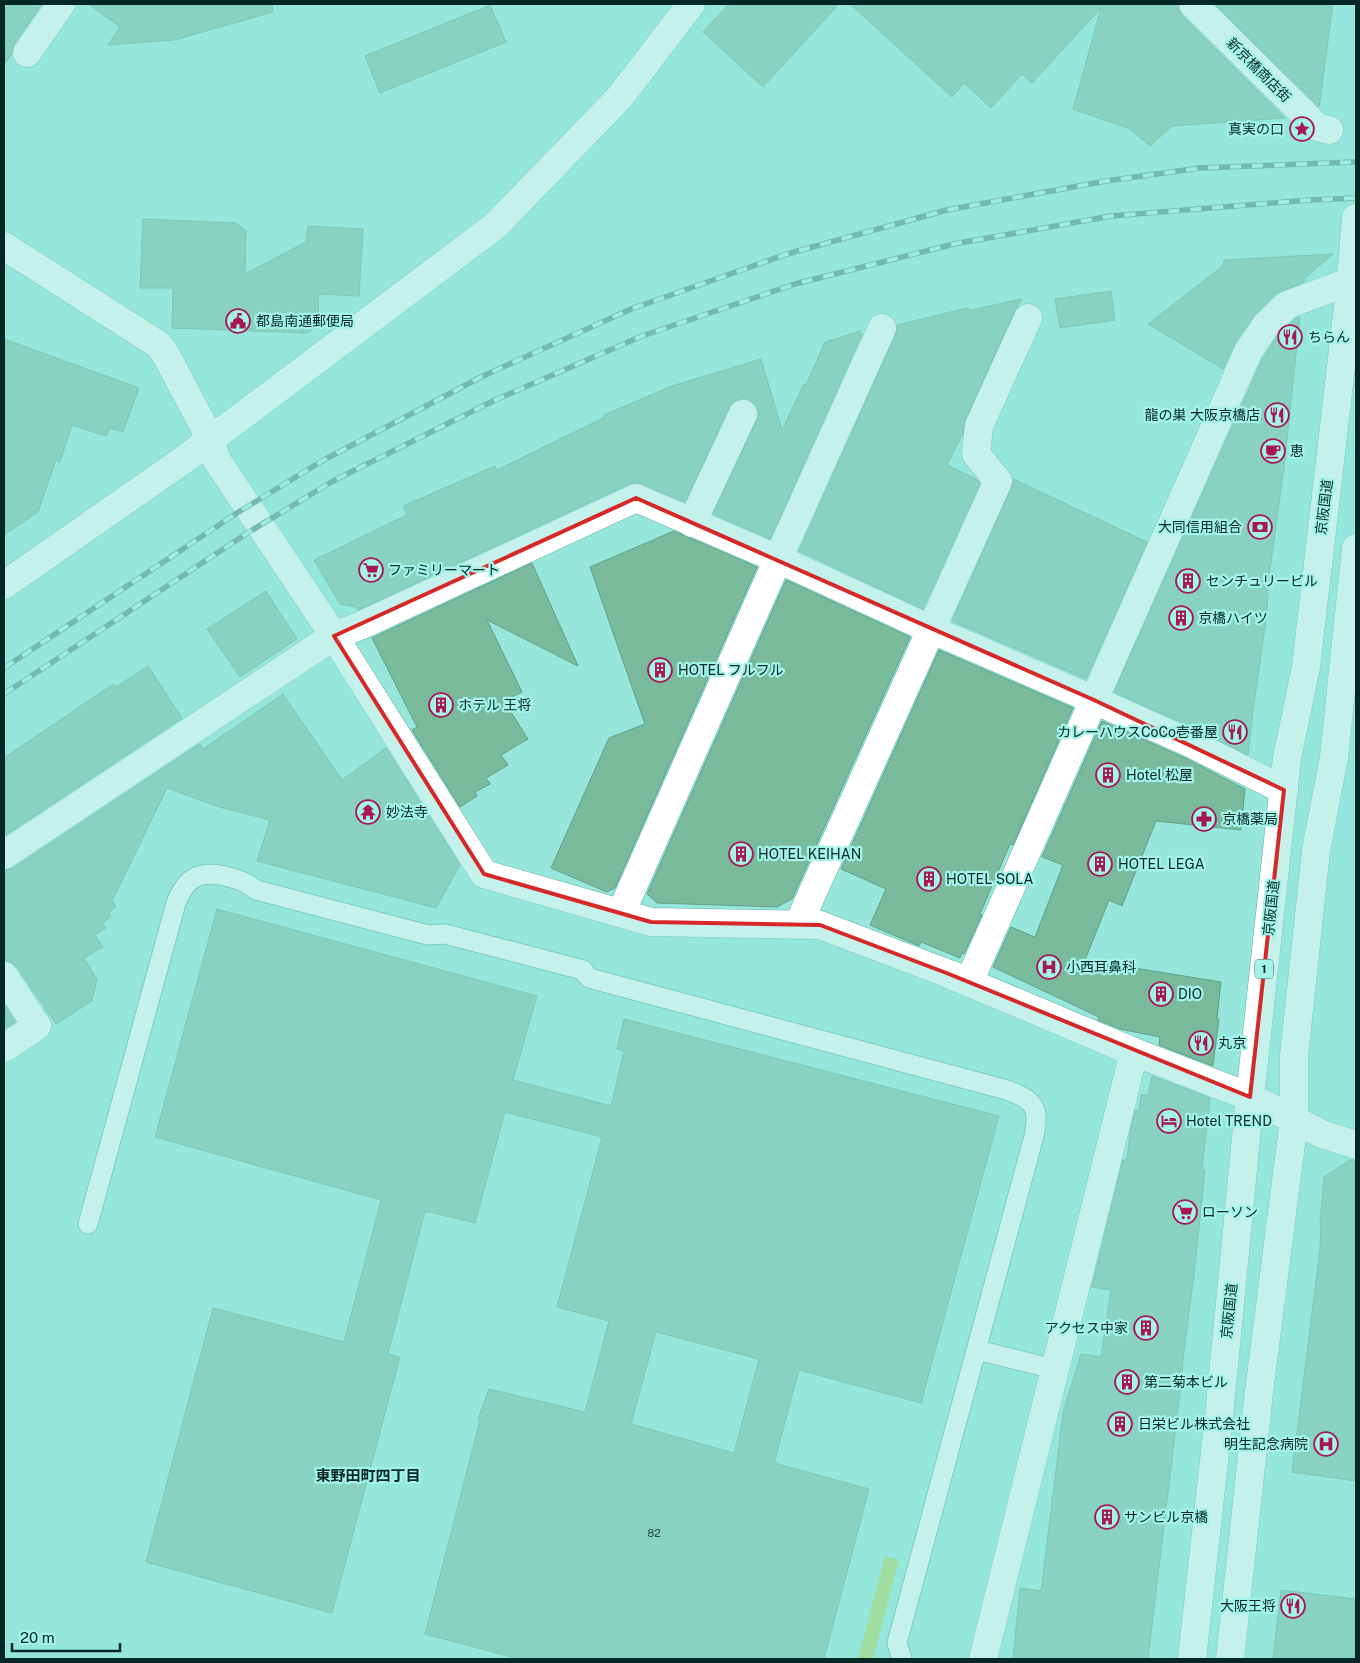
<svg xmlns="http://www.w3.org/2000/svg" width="1360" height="1663" font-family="'Public Sans','Noto Sans JP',sans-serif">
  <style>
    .green { fill: #acd35b }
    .building { fill: #79ba9d; stroke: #61a286; fill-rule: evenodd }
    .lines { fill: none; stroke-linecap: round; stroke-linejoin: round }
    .service-casing { stroke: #60afa4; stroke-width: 21 }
    .pedestrian-casing { stroke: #60afa4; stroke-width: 29 }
    .minor-casing { stroke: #60afa4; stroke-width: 29 }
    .tertiary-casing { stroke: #60afa4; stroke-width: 29 }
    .trunk-casing { stroke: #60afa4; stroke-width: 29 }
    .service { stroke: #fff; stroke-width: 19 }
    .pedestrian { stroke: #fff; stroke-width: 28 }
    .minor { stroke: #fff; stroke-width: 28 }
    .tertiary { stroke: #fff; stroke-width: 28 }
    .trunk { stroke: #fff; stroke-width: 28 }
    .rail-casing { stroke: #4b847d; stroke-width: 5.5 }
    .rail { stroke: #a3f3e8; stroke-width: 4; stroke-dasharray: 11; stroke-linecap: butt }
    .marked { fill: none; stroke: #d62828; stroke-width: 4; stroke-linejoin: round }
    .labels { text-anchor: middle; stroke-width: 4.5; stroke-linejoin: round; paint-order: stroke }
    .number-label { font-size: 11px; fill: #224c42 }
    .shield { fill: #a3f3e8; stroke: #34655f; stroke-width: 1 }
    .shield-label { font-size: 12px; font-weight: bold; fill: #052824 }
    .street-label { font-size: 14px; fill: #052824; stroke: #a3f3e8 }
    .poi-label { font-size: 14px; fill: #052824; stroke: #a3f3e8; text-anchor: start }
    .neighbourhood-label { font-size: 15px; font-weight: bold; fill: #052824; stroke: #a3f3e8 }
  </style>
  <rect width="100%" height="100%" fill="#96e6db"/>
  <path class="green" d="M885 1556 899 1560 873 1659H858Z"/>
  <path class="building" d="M4 4H42L14 44 12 54 4 65Z
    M88 4H272L273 12 174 40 108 45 120 27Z
    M729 4H839L763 87 703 32Z
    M850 4H1178V9L1182 15 1285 118 1172 126 1150 146 1130 129 1073 109 1101 8 1032 83 1022 74 991 108 964 83 952 97Z
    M1215 4H1333L1319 107Z
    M490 5 506 42 380 93 365 56Z
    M143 219 236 223 246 231 245 274 306 242 308 226 363 229 359 296 318 294 319 325 307 333 172 328 173 288H140Z
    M1333 254 1305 278 1304 282 1277 293 1255 314 1235 343 1223 369 1148 324 1223 266 1224 260Z
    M1111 291 1115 320 1060 328 1055 299Z
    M1022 299 1014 312 965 420 963 433 947 465 976 479 980 483 923 609 799 551 896 334 897 325 967 308 971 310Z
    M1300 317 1284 467 1268 585 1267 614 1253 711 1248 755 1198 730 1114 692 1262 360 1278 335 1295 319Z
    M861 331 859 335 862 334 770 539 713 514 757 420 759 413 756 405 750 400 742 398 734 401 729 407 685 502 642 484 631 483 358 610 356 607 340 604 314 560 407 515 403 506 495 466 497 470 605 417 604 415 672 386 761 359 782 430 804 384 806 385 825 342Z
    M4 339 139 388 123 432 110 428 106 436 72 425 60 462 56 460 38 512 4 535Z
    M1013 479 1147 542 1086 679 952 621 1012 487Z
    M674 531 757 567 615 888 607 892 551 868 609 738 645 724 590 567Z
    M532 563 578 666 487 620 522 692 504 701 528 739 501 755 508 765 486 778 490 784 475 792 477 796 460 807 412 730 417 727 372 638Z
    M786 580 910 637 792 899 777 907 657 903 647 894Z
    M266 591 297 639 240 677 207 629Z
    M939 650 1073 708 1013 845 1010 844 980 914 982 915 964 954 962 953 960 958 921 942 919 946 870 925 886 889 841 869Z
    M148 666 182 718 4 836V758L91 699 114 684 116 687Z
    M283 694 342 780 386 748 460 865 436 908 257 861 270 820 219 807 167 788 112 901 116 907 109 912 111 917 102 923 106 928 95 935 103 947 84 958 97 979 92 1001 56 1024 17 967 11 962 4 960V870L13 868 200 744 203 749Z
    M1102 721 1185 758 1245 789 1241 830 1156 821 1122 906 1109 900 1085 960 1221 982 1217 1018 1219 1019 1213 1066 1159 1045 1160 1037 1120 1029 1098 1020 1099 1017 993 967 1011 927 1035 937 1063 865 1042 857Z
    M217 909 537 996 513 1080 611 1106 624 1051 617 1049 624 1019 999 1116 921 1403 799 1370 774 1463 869 1489 824 1659H519L425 1634 480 1420 478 1419 489 1389 585 1412 609 1321 557 1307 602 1137 505 1112 475 1223 425 1211 388 1354 400 1357 332 1613 146 1562 213 1308 344 1342 381 1200 155 1137ZM656 1332 759 1359 734 1453 631 1424Z
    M4 1004 15 1022 4 1029Z
    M1152 1076 1210 1098 1202 1169 1205 1170 1194 1275 1182 1367H1183L1148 1659H1013L1020 1588 1041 1591 1063 1413 1081 1354 1101 1357 1111 1290 1092 1287 1123 1160H1127L1130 1133 1135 1111H1139L1141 1095H1148Z
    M1350 1160H1356V1481L1292 1472 1320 1250 1321 1223H1320L1324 1177Z
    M1281 1590 1356 1599V1659H1273Z"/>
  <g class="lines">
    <g class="service-casing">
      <path id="service" d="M88 1224 176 903C186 878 198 870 225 876 239 880 245 881 256 890L428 935 445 934 583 970 589 978 1007 1090C1034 1100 1040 1107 1034 1136L897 1643 902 1659
        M977 1350 1054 1369"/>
    </g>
    <g class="pedestrian-casing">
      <path id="pedestrian" d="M1193 4 1317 127 1329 130"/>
    </g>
    <g class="minor-casing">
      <path id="minor" d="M27 53 61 4
        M211 440 216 459 334 636 484 874 651 922 820 925 949 974 1134 1052 1250 1097 1322 1134 1356 1145
        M692 523 743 414
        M4 585 182 461 495 226 620 97 691 4
        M334 636 362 625 636 498 778 559 930 629 1094 700 1192 744 1284 790
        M621 913 778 559 882 328
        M798 925 998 481 976 454 979 426 1028 318
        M4 976 37 1026 4 1048
        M969 982 1248 352 1266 325 1287 305 1351 281 1356 282
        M983 1659 1134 1052"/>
    </g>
    <g class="tertiary-casing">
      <path id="tertiary" d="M4 246 159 345 166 355 211 440
        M4 855 334 636"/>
    </g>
    <g class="trunk-casing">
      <path id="trunk" d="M1192 1659 1219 1416 1250 1097 1287 758 1306 667 1351 281 1356 218
        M1230 1659 1259 1392 1294 1120V1056L1316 851 1334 757 1356 548"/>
    </g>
    <use href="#service" class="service"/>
    <use href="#pedestrian" class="pedestrian"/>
    <use href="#minor" class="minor"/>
    <use href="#tertiary" class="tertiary"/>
    <use href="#trunk" class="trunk"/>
    <g class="rail-casing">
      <path id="rail" d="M4 668 237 513 322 461 481 377 631 309 787 254 947 210 1106 181 1200 168 1356 162
        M4 694 249 532 333 481 493 401 642 336 795 284 954 244 1111 216 1310 200 1356 198"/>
    </g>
    <use href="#rail" class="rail"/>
  </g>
  <path d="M0 0H1360V1663H0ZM636 498 1094 700 1284 790 1250 1097 949 974 820 925 651 922 484 874 334 636Z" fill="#96e6db" fill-opacity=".55" fill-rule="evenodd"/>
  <path class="marked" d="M636 498 1094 700 1284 790 1250 1097 949 974 820 925 651 922 484 874 334 636Z"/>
  <defs>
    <g id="sight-ring" transform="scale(1.25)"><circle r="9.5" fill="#a3f3e8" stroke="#a91751" stroke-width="1.5"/><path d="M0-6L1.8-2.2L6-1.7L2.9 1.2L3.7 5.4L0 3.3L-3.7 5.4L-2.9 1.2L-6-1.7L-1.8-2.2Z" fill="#a91751"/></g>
    <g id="civic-ring" transform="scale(1.25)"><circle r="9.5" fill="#a3f3e8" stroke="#a91751" stroke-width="1.5"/><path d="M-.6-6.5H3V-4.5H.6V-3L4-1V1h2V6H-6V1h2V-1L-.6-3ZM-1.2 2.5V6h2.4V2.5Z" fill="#a91751"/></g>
    <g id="restaurant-ring" transform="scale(1.25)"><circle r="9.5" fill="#a3f3e8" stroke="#a91751" stroke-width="1.5"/><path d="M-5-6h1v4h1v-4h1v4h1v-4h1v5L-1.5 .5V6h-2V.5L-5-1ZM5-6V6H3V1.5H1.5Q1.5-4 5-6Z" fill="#a91751"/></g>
    <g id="cafe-ring" transform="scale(1.25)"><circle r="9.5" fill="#a3f3e8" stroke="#a91751" stroke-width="1.5"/><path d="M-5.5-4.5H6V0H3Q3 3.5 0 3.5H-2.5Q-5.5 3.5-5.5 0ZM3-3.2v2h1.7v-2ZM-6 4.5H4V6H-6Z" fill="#a91751"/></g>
    <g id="bank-ring" transform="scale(1.25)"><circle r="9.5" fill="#a3f3e8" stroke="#a91751" stroke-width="1.5"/><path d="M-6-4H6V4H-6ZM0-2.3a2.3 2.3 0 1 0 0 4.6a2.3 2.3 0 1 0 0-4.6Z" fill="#a91751"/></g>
    <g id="supermarket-ring" transform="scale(1.25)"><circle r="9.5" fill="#a3f3e8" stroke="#a91751" stroke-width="1.5"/><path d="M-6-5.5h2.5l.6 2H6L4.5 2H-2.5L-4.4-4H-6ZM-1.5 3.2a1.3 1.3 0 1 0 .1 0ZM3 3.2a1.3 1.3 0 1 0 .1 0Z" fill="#a91751"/></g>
    <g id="building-ring" transform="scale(1.25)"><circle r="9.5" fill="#a3f3e8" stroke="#a91751" stroke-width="1.5"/><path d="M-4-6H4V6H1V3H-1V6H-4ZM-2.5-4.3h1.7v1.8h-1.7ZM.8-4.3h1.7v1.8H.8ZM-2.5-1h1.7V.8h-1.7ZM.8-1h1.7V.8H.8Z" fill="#a91751"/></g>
    <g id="temple-ring" transform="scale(1.25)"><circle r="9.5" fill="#a3f3e8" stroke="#a91751" stroke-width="1.5"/><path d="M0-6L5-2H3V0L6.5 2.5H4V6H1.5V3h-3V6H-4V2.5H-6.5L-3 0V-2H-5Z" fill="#a91751"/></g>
    <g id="pharmacy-ring" transform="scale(1.25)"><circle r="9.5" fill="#a3f3e8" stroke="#a91751" stroke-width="1.5"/><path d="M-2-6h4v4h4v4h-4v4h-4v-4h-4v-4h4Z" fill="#a91751"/></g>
    <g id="hospital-ring" transform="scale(1.25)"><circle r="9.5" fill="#a3f3e8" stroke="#a91751" stroke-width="1.5"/><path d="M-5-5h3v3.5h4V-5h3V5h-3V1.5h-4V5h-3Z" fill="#a91751"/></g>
    <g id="hotel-ring" transform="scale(1.25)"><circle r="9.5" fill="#a3f3e8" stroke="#a91751" stroke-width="1.5"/><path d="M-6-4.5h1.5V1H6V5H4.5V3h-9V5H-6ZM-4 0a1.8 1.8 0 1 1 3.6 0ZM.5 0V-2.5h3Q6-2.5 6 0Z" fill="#a91751"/></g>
  </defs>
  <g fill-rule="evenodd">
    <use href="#sight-ring" x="1302" y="129"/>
    <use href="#civic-ring" x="238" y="321"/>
    <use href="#restaurant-ring" x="1290" y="337"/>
    <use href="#restaurant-ring" x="1277" y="415"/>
    <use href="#cafe-ring" x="1273" y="451"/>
    <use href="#bank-ring" x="1260" y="527"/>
    <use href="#supermarket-ring" x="371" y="570"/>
    <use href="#building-ring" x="1188" y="581"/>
    <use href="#building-ring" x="1181" y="618"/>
    <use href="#building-ring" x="660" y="670"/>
    <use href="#building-ring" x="441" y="705"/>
    <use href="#restaurant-ring" x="1235" y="732"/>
    <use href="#building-ring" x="1108" y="775"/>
    <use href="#temple-ring" x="368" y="812"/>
    <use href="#pharmacy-ring" x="1204" y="819"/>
    <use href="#building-ring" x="741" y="854"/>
    <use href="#building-ring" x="1100" y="864"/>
    <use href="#building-ring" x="929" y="879"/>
    <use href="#hospital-ring" x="1049" y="967"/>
    <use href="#building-ring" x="1161" y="994"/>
    <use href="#restaurant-ring" x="1201" y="1043"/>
    <use href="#hotel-ring" x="1169" y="1121"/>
    <use href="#supermarket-ring" x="1185" y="1212"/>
    <use href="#building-ring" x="1146" y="1328"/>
    <use href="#building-ring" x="1127" y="1382"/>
    <use href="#building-ring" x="1120" y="1424"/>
    <use href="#hospital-ring" x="1326" y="1444"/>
    <use href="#building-ring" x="1107" y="1517"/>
    <use href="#restaurant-ring" x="1293" y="1606"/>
  </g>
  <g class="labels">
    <g class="number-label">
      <text x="654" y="1537">82</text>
    </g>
    <rect class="shield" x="1255" y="959.5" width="18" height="19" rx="4"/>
    <g class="shield-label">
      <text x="1264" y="973">1</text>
    </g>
    <g class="street-label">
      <text transform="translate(1259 70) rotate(45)" y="5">新京橋商店街</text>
      <text transform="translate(1324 507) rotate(-83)" y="5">京阪国道</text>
      <text transform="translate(1271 908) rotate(-84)" y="5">京阪国道</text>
      <text transform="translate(1229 1311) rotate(-84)" y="5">京阪国道</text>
    </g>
    <g class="poi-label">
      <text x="1284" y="134" text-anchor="end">真実の口</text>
      <text x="256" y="326">都島南通郵便局</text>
      <text x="1308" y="342">ちらん</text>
      <text x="1260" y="420" text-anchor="end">龍の巣 大阪京橋店</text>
      <text x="1290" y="456">恵</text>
      <text x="1242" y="532" text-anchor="end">大同信用組合</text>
      <text x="388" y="575">ファミリーマート</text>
      <text x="1206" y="586">センチュリービル</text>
      <text x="1198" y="623">京橋ハイツ</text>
      <text x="678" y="675">HOTEL フルフル</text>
      <text x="458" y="710">ホテル 王将</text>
      <text x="1218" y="737" text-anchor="end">カレーハウスCoCo壱番屋</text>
      <text x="1126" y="780">Hotel 松屋</text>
      <text x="386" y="817">妙法寺</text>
      <text x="1222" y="824">京橋薬局</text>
      <text x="758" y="859">HOTEL KEIHAN</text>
      <text x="1118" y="869">HOTEL LEGA</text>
      <text x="946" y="884">HOTEL SOLA</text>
      <text x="1066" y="972">小西耳鼻科</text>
      <text x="1178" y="999">DIO</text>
      <text x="1218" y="1048">丸京</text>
      <text x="1186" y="1126">Hotel TREND</text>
      <text x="1202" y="1217">ローソン</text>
      <text x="1128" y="1333" text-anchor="end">アクセス中家</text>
      <text x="1144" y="1387">第二菊本ビル</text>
      <text x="1138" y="1429">日栄ビル株式会社</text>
      <text x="1308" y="1449" text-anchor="end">明生記念病院</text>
      <text x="1124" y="1522">サンビル京橋</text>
      <text x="1276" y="1611" text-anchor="end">大阪王将</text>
    </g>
    <g class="neighbourhood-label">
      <text x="368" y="1481">東野田町四丁目</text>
    </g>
  </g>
  <rect width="1360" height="1663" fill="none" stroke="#052824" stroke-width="10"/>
  <path d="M12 1643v8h108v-8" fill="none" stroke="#052824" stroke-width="2.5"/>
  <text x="20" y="1643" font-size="15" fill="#052824" stroke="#a3f3e8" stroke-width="4" paint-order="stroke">20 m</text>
</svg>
